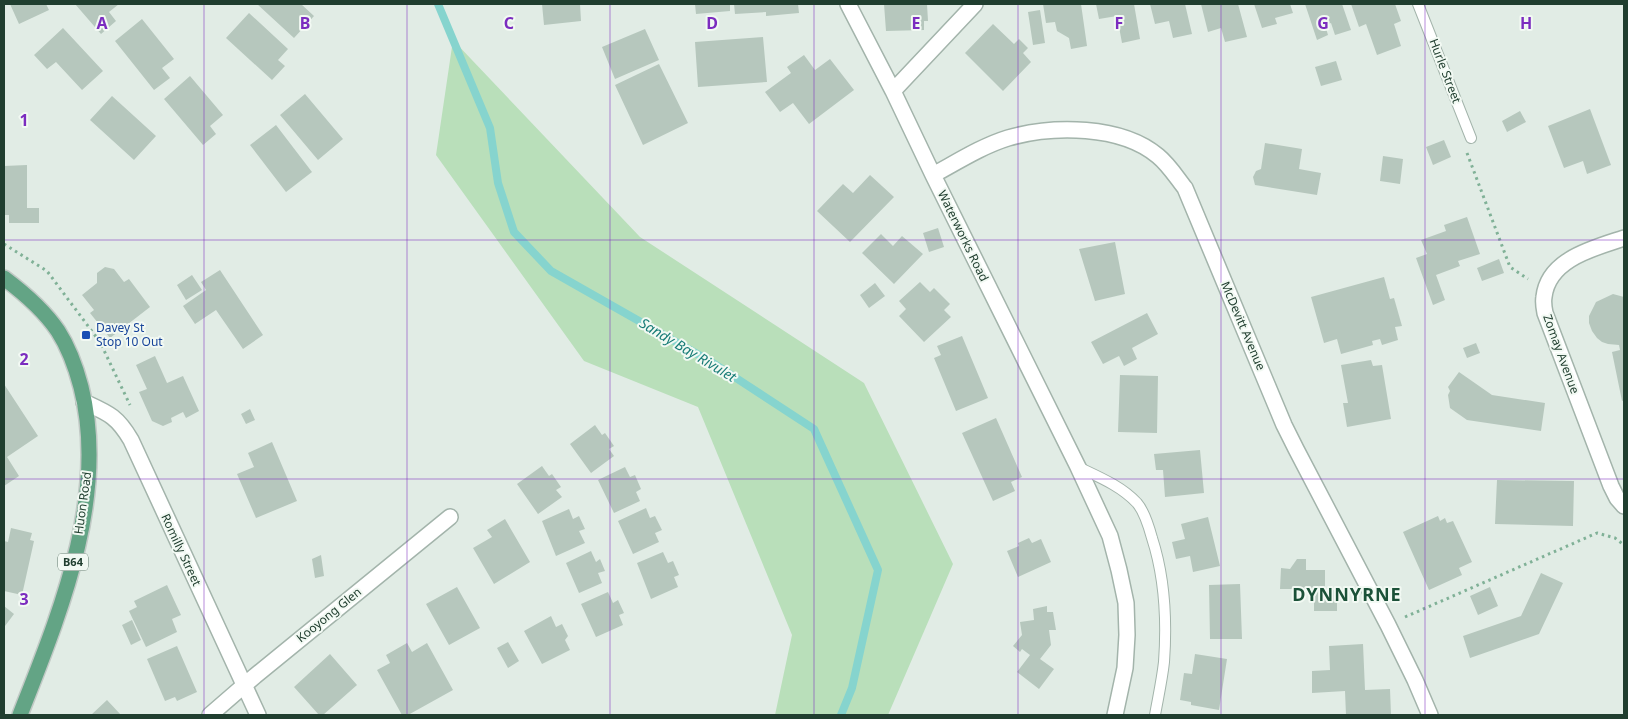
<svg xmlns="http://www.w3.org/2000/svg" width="1628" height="719" font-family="'Noto Sans',sans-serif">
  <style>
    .green { fill: #b9dfba }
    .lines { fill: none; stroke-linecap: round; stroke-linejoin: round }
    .stream { stroke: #86d4ce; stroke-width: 8 }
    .building { fill: #b6c7bd }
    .service-casing { stroke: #a3b4ab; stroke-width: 12 }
    .minor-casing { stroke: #a3b4ab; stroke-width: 18 }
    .primary-casing { stroke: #c1c9c5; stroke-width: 18 }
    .path { stroke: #80b197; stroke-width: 3; stroke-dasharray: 2.5 4; stroke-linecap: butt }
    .service { stroke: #fff; stroke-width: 10 }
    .minor { stroke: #fff; stroke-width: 15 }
    .primary { stroke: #63a485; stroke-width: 15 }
    .grid { fill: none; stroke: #7b2cbf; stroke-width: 1; stroke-opacity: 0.55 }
    .transit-dot { fill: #1a4fb4; stroke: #f2f9f3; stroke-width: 2 }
    .labels { text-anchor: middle; stroke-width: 4; stroke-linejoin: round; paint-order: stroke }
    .shield { fill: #f2f9f3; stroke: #5f766a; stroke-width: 1 }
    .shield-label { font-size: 11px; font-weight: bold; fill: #203e2f }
    .street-label { font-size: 12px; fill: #203e2f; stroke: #f2f9f3 }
    .transit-label { font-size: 12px; fill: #164399; stroke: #f2f9f3; text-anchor: start }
    .water-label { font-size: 14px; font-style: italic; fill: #187c77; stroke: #f2f9f3 }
    .district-label { font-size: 18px; font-weight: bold; letter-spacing: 1px; fill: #1b5138; stroke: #f2f9f3 }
    .grid-label { font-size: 16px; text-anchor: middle; font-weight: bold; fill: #7b2cbf; stroke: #f2f9f3; stroke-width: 4; stroke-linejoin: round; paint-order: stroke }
  </style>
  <rect width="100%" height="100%" fill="#e1ece5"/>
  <path class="green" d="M453 40 640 237 864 383 953 564 888 715H775L792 635 698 407 584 361 436 155Z"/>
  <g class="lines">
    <path class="stream" d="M438 4 490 128 498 183 514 232 551 271 713 363 814 429 878 570 852 688 841 715"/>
  </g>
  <path class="building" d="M10 4H46L49 10 19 24Z
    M75 4H119L109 12 116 21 101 34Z
    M257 4H301L314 16 294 38Z
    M542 4H580L581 21 544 25Z
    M695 4H730V11L696 14Z
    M734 4H798L799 13 766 16V12L735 14Z
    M884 4H927L928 21H924V30L886 31Z
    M1043 4H1081L1087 46 1071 49 1069 38 1057 31 1055 22 1046 23Z
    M1096 4H1134L1140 39 1122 43 1117 16 1099 19Z
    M1150 4H1185L1192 34 1173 38 1169 21 1155 24Z
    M1201 4H1238L1247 37 1225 42 1221 28 1208 32Z
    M1254 4H1290L1293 13 1275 18 1277 24 1262 28Z
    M1305 4H1342L1351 30 1335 35 1331 23 1325 25 1328 35 1317 40Z
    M1351 4H1395L1401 21 1394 24 1401 46 1377 55 1366 24 1359 27Z
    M1040 10 1045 43 1033 45 1028 12Z
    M249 13 288 49 278 60 285 66 272 80 226 38Z
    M142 19 174 59 162 68 170 78 154 90 115 41Z
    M993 24 1014 44 1019 39 1028 48 1023 53 1031 62 1003 91 965 53Z
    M63 28 103 71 82 90 56 62 47 69 34 55Z
    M645 29 659 60 615 79 602 47Z
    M763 37 767 82 698 87 695 42Z
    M804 55 815 70 830 59 854 90 809 124 793 103 780 112 765 92 791 73 787 67Z
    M1336 61 1342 80 1321 86 1315 67Z
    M659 64 688 123 643 145 615 85Z
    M190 76 223 115 210 126 216 134 203 145 164 99Z
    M305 94 343 139 318 160 280 115Z
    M112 96 156 136 134 160 90 120Z
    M1590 109 1611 165 1587 174 1583 161 1564 168 1548 126Z
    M1520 111 1526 122 1507 132 1502 121Z
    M276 125 312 172 286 192 250 145Z
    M1444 140 1451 157 1433 165 1426 147Z
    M1265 143 1302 149 1299 169 1321 173 1317 195 1255 185 1253 177 1256 171 1261 169Z
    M1383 156 1403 159 1400 184 1380 181Z
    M27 165V208H39V223H9V215H4V166Z
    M870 175 894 197 850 242 817 211 843 184 853 193Z
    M1467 217 1480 254 1458 261 1460 266 1436 275 1445 300 1433 305 1416 258 1427 254 1421 240 1446 231 1444 225Z
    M938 228 944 247 929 252 923 233Z
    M881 234 893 246 902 236 923 254 894 284 862 253Z
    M1115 242 1125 294 1095 301 1079 249Z
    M1499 259 1504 273 1482 281 1477 268Z
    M105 267 114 269 124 282 129 279 150 307 110 338 90 313 94 310 82 295 97 283V273Z
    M220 270 263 335 243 349 216 310 195 324 183 306 206 290 201 282Z
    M192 275 202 290 186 300 177 285Z
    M1384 277 1390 299 1394 298 1402 326 1395 327 1398 340 1382 345 1380 339 1372 341 1373 345 1341 354 1337 339 1324 343 1311 297Z
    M920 282 930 292 934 288 950 304 944 310 951 317 924 342 899 316 906 309 899 301Z
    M875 283 885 296 869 308 860 295Z
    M1613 294 1624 297V400L1622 401 1612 352 1620 350 1619 345 1608 344 1602 342 1597 338 1592 331 1589 323V316L1596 302Z
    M1147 313 1158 334 1132 348 1137 359 1124 366 1119 356 1103 364 1091 342Z
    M962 336 988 398 956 411 934 358 941 355 937 346Z
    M1476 343 1480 353 1467 358 1463 348Z
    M155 356 167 383 183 376 199 411 186 418 183 412 171 418 172 422 163 426 152 421 139 392 147 389 136 365Z
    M1371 360 1373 366 1382 365 1391 419 1347 427 1343 403H1348L1341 365Z
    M1459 372 1492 395 1545 403 1541 431 1467 420 1450 408 1448 395 1450 391 1448 387Z
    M1120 375 1158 376 1157 433 1118 432Z
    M4 384 38 436 7 457 19 476 4 486Z
    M250 409 255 420 246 424 241 414Z
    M996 418 1022 477 1011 482 1015 491 993 501 962 433Z
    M595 425 602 435 605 433 614 446 609 449 614 456 591 473 570 444Z
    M272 442 297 501 256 518 237 474 254 467 248 453Z
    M1200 450 1204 493 1165 497 1163 470H1156L1154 454Z
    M542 466 549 476 552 474 561 487 556 490 562 497 538 514 517 484Z
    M625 467 630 477 635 475 641 489 636 492 640 501 614 513 598 480Z
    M1497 480 1574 481 1573 526 1495 524Z
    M646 508 650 518 655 516 662 530 655 533 659 542 633 554 618 521Z
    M569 509 573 519 579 516 585 529 579 531 585 543 556 556 542 521Z
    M1438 516 1440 521 1445 518 1447 523 1453 521 1472 562 1459 568 1462 575 1429 590 1403 532Z
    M1208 517 1220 566 1193 572 1190 556 1176 559 1172 542 1185 539 1181 524Z
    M505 519 530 562 494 584 473 548 492 537 487 530Z
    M11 528 32 533 30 540 34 541 22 595 4 591V541L8 542Z
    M1029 538 1032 543 1041 539 1051 562 1018 577 1007 551 1019 546 1018 543Z
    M591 551 596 562 600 559 605 571 598 573 602 583 579 593 566 563Z
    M663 552 668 563 673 561 679 575 674 577 678 587 651 599 637 563Z
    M321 555 324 576 315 578 312 559Z
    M1297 559H1306V570H1325V590H1337V611H1314V589H1280L1281 568 1290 569Z
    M1541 573 1563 583 1539 634 1470 658 1463 636 1521 616Z
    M1240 584 1242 639H1210L1209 585Z
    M167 585 181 615 172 619 177 632 146 647 129 611 137 607 134 601Z
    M457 587 480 628 449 645 426 604Z
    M1490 587 1498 606 1478 615 1470 596Z
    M608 592 613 603 618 600 624 613 619 615 623 625 596 637 581 604Z
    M4 606 14 614 5 626H4Z
    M1047 606V612H1053L1056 630H1049L1051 645 1040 659 1054 669 1039 689 1017 672 1030 655 1022 649 1020 652 1013 646 1022 635 1020 622 1034 620 1033 609Z
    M551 616 556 627 562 624 568 636 565 640 570 650 542 664 524 631Z
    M132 620 141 640 131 645 122 625Z
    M508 642 519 661 508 668 497 648Z
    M407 643 412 652 427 643 453 690 408 715H402L377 670 390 663 386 655Z
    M1363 644 1365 690 1390 689 1391 715H1346L1345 691 1312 693V671L1330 670 1329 646Z
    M177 646 197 692 177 701 175 697 165 701 147 659Z
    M330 654 357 685 323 715H319L294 687Z
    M1195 654 1227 659 1219 710 1191 705V702L1180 700 1184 673 1192 674Z
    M107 700 121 715H91Z"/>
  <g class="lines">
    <g class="service-casing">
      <path id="service" d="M1418 4 1471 138
        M1078 467C1099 477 1121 486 1137 503 1144 511 1149 527 1152 538 1165 578 1167 620 1164 662 1162 680 1158 698 1155 715"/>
    </g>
    <g class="minor-casing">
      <path id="minor" d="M848 4 893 91 933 175 1078 467 1110 536 1119 570 1126 603 1127 635 1125 668 1115 715
        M893 91 975 4
        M933 175C957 162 982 146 1008 138 1053 125 1121 125 1158 156 1169 165 1177 178 1185 188L1284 425 1296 449 1388 625 1415 680 1430 715
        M1624 238C1594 248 1548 259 1544 297 1543 302 1544 308 1545 313L1611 486 1617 498 1624 506
        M84 402C108 413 117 416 131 440L258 715
        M210 715 255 676 450 517"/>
    </g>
    <g class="primary-casing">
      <path id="primary" d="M4 278C24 293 44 310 58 331 69 348 76 368 81 387 109 497 59 615 20 715"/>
    </g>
    <path class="path" d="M1467 153 1510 267 1528 279
      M4 244 47 271 100 342 130 405
      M1405 617 1597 533 1615 538 1624 545"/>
    <use href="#service" class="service"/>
    <use href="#minor" class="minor"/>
    <use href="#primary" class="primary"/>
  </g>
  <path class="grid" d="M204 4V715M407 4V715M610 4V715M814 4V715M1018 4V715M1221 4V715M1425 4V715M4 240H1624M4 479H1624"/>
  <rect class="transit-dot" x="81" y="330" width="10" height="10" rx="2.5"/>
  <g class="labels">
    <rect class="shield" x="58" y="553.5" width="30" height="17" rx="4"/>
    <g class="shield-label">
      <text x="73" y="566">B64</text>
    </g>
    <g class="street-label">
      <text transform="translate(1445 71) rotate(69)" y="4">Hurle Street</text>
      <text transform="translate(963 236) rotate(64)" y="4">Waterworks Road</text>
      <text transform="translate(1243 326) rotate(67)" y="4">McDevitt Avenue</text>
      <text transform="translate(1561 354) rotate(70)" y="4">Zomay Avenue</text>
      <text transform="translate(83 503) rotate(-82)" y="4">Huon Road</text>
      <text transform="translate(181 550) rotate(65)" y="4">Romilly Street</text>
      <text transform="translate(329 615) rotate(-39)" y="4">Kooyong Glen</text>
    </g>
    <g class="transit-label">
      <text x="96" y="332">Davey St<tspan x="96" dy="14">Stop 10 Out</tspan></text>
    </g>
    <g class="water-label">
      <text transform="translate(688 350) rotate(31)" y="5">Sandy Bay Rivulet</text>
    </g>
    <g class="district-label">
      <text x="1347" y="601">DYNNYRNE</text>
    </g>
  </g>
  <g class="grid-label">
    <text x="102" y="29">A</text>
    <text x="305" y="29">B</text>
    <text x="509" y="29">C</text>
    <text x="712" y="29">D</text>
    <text x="916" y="29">E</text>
    <text x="1119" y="29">F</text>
    <text x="1323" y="29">G</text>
    <text x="1526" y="29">H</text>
    <text x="24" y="126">1</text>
    <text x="24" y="365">2</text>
    <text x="24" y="605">3</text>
  </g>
  <rect width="1628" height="719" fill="none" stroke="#203e2f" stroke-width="10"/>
</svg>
